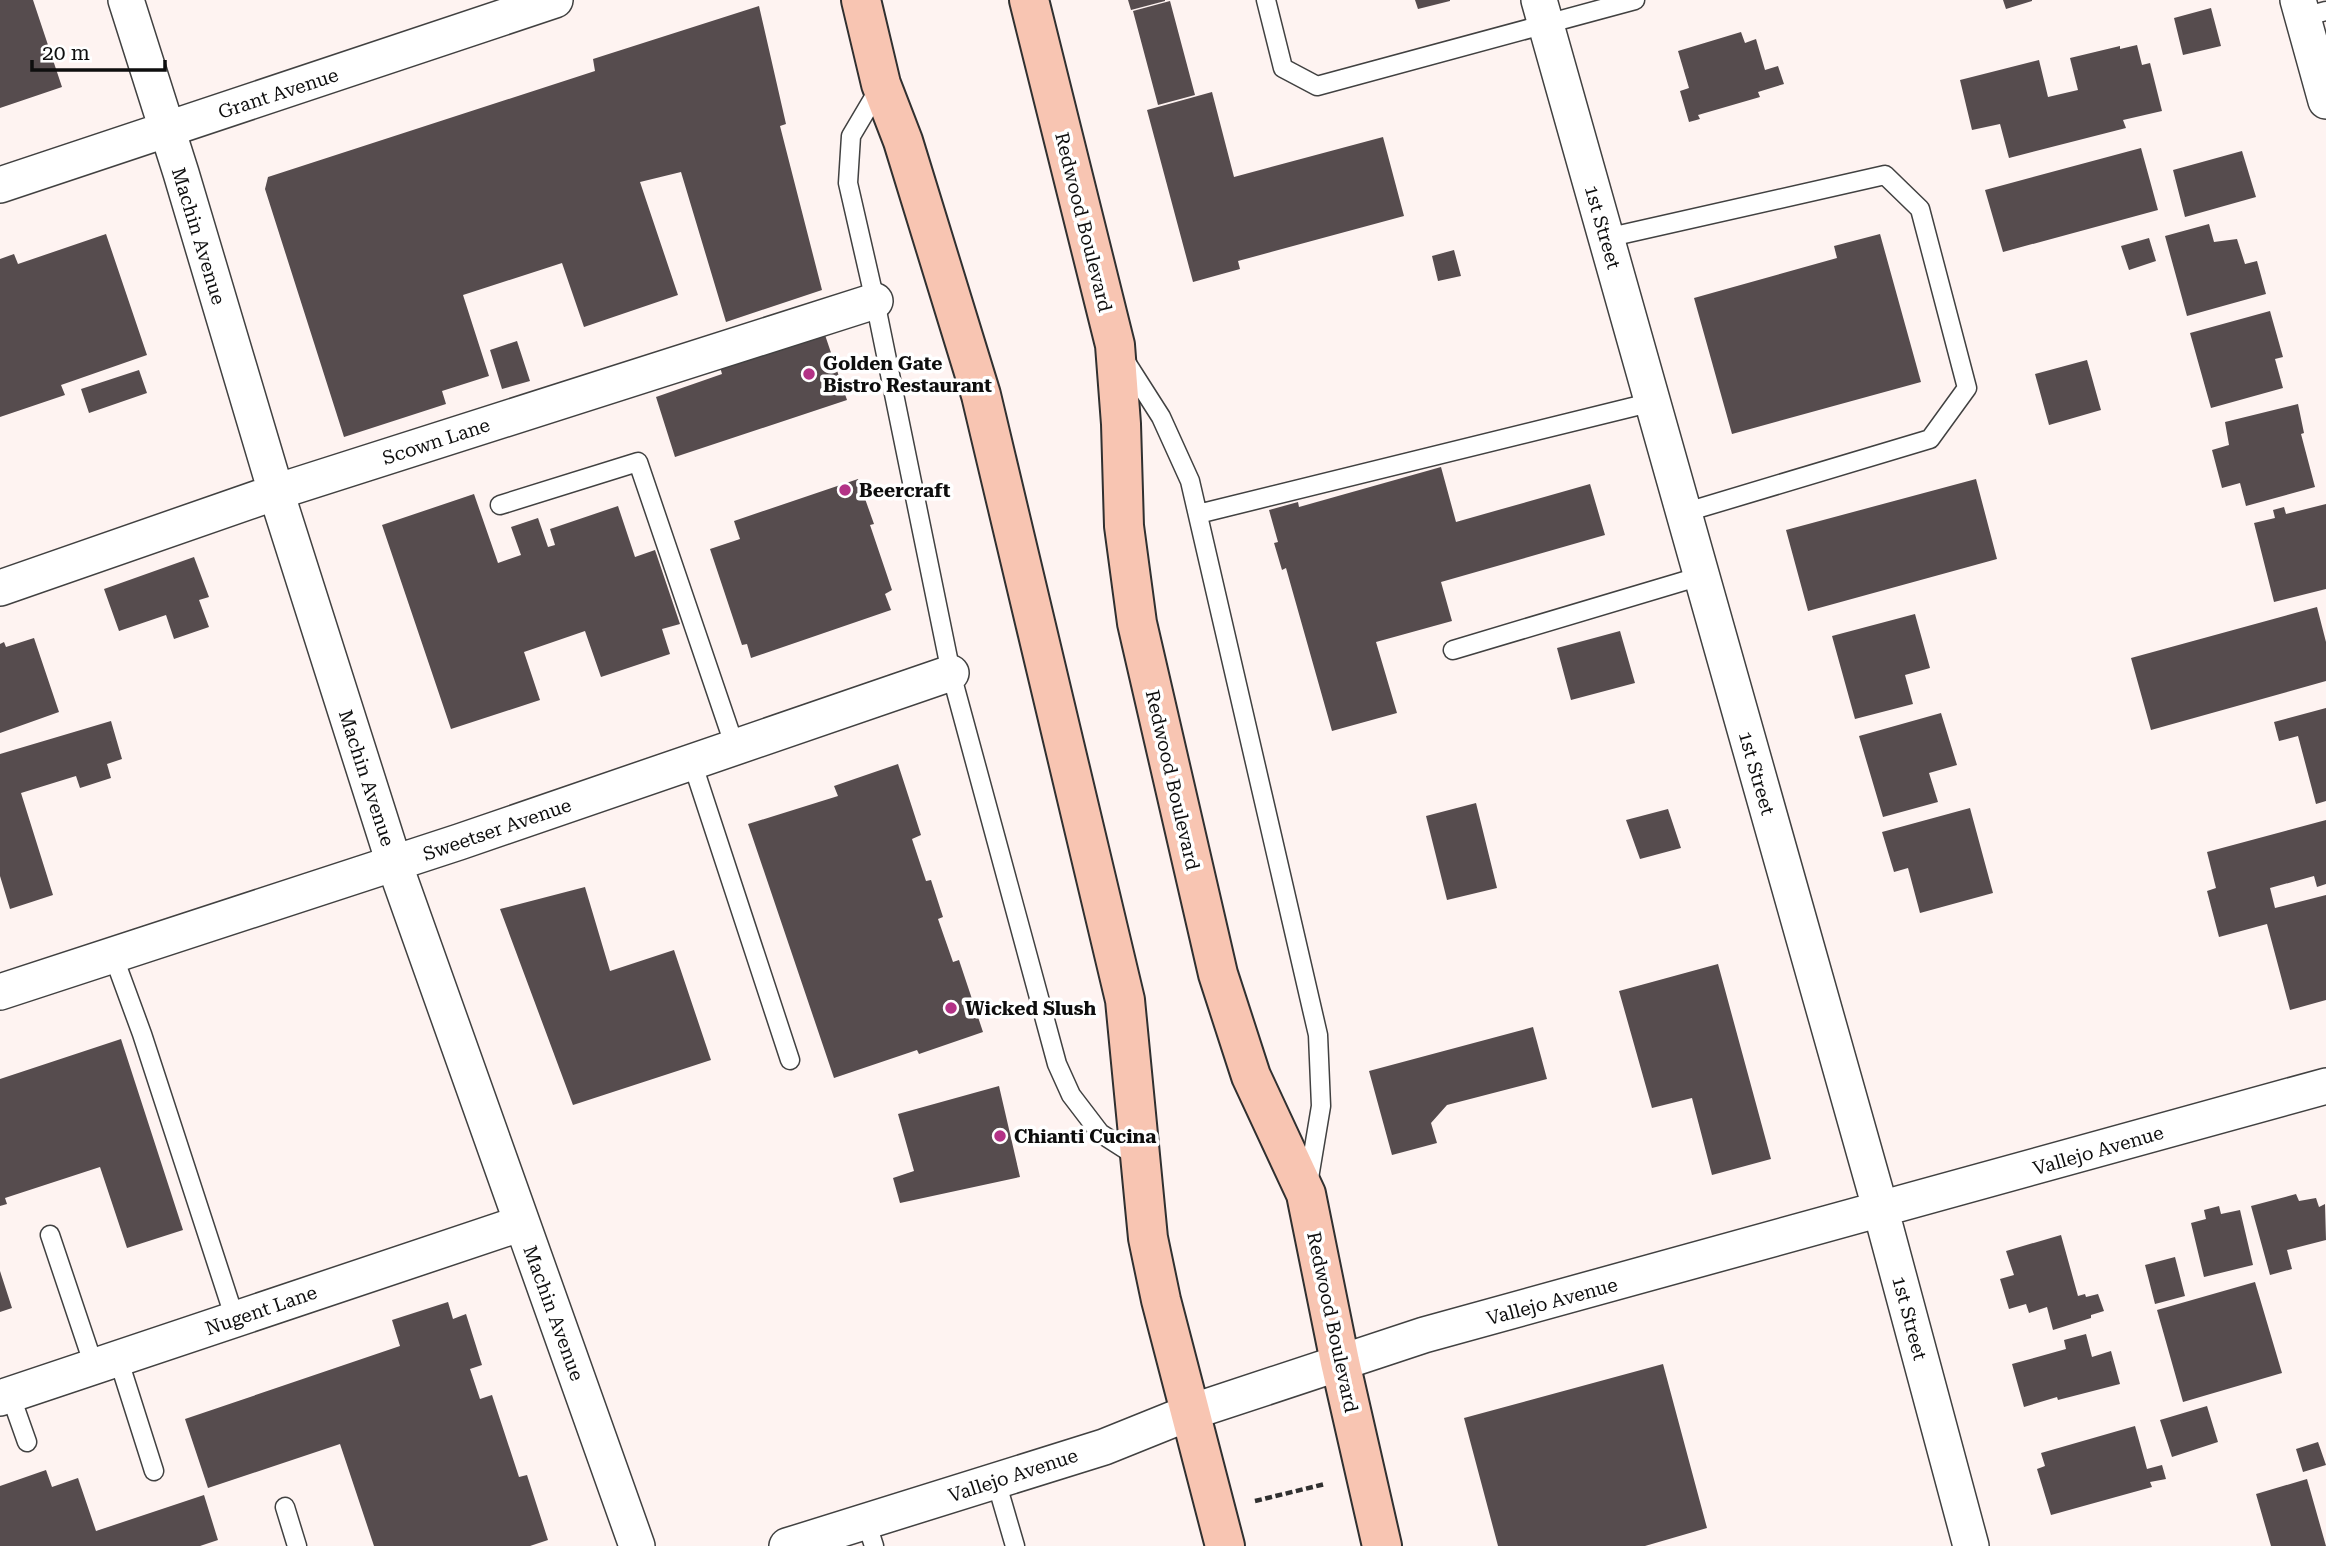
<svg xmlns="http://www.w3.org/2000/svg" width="2326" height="1546" font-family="'Roboto Serif',serif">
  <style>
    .building { fill: #564c4e }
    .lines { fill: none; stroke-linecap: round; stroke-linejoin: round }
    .service-casing { stroke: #414141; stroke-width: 21 }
    .minor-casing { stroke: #414141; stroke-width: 38 }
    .secondary-casing { stroke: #303030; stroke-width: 42 }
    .path { stroke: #303030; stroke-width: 4.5; stroke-dasharray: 7 3.5; stroke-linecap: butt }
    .service { stroke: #fff; stroke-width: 18 }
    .minor { stroke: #fff; stroke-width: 35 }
    .secondary { stroke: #f8c5b2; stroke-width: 38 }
    .poi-dot { fill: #b33286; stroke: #fff; stroke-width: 2.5 }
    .labels { text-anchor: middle; stroke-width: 7; stroke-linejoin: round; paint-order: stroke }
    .street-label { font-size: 19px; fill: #0e0e0e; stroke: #fff }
    .poi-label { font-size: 19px; font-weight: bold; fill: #0e0e0e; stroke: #fff; text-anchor: start }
  </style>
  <rect width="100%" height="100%" fill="#fef3f1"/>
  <path class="building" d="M0 0H33L62 87 0 108Z
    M1128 0H1165V1L1131 10Z
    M1415 0H1450V1L1418 9Z
    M2003 0H2032V1L2006 9Z
    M1170 1 1195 95 1158 105 1133 11Z
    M759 6 786 124 780 126 822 290 726 322 681 172 640 182 678 295 584 327 562 263 463 295 489 376 442 391 446 404 344 437 265 189 268 177 595 71 593 59Z
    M2211 8 2221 46 2183 55 2174 18Z
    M1741 32 1745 43 1756 39 1765 70 1778 66 1784 84 1758 92 1760 97 1698 115 1700 119 1689 122 1680 91 1689 88 1678 51Z
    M2137 45 2142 65 2150 63 2162 111 2123 120 2126 128 2009 158 2000 124 1972 130 1960 80 2039 60 2048 97 2078 90 2070 58 2120 46V49Z
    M1212 92 1234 177 1383 137 1404 216 1238 261 1240 269 1193 282 1147 110Z
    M2141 148 2158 210 2003 252 1985 190Z
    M2242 151 2256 197 2185 217 2173 170Z
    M2209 224 2214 242 2237 239 2245 264 2257 261 2266 294 2187 316 2165 236Z
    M106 234 147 355 61 385 65 395 0 417V259L14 254 18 264Z
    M1880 234 1921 382 1732 434 1694 298 1837 258 1834 246Z
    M2149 238 2156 261 2129 270 2121 246Z
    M1454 250 1461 276 1438 281 1432 256Z
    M2270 311 2283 357 2275 359 2283 388 2211 408 2190 333Z
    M824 332 847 400 675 457 656 397 722 374 720 367Z
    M517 341 530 381 502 389 490 350Z
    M2087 360 2101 410 2049 425 2035 374Z
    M139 370 147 393 89 413 81 389Z
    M2298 404 2304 433 2301 434 2315 487 2246 506 2240 483 2222 488 2212 450 2229 445 2225 422Z
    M1441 467 1456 522 1590 484 1605 535 1441 582 1452 621 1376 642 1397 713 1332 731 1286 568 1282 570 1274 543 1278 542 1269 510 1298 502 1299 507Z
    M858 479 874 524 870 525 892 590 885 594 891 610 751 658 747 644 742 645 710 549 740 539 734 521Z
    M1976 479 1997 559 1808 611 1786 530Z
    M474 494 498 563 521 555 511 527 538 518 548 547 555 545 550 529 618 506 635 557 655 550 680 624 662 629 670 654 601 677 585 631 524 652 540 700 451 729 382 525Z
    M2326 504V589L2274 602 2254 523 2275 518 2273 510 2284 507 2286 514Z
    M194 557 209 597 199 600 209 627 174 639 166 615 119 631 104 589Z
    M2317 607 2326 642V681L2151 730 2131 658Z
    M1915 614 1930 668 1905 675 1913 704 1855 719 1832 636Z
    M1620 631 1635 683 1571 700 1557 648Z
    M34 638 59 712 0 733V644L4 642 6 647Z
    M2326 708V801L2316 804 2298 736 2279 741 2274 722Z
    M1941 713 1957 765 1929 773 1938 802 1883 817 1859 736Z
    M111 721 122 759 107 764 111 778 80 788 76 776 21 793 53 895 10 909 0 876V754Z
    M898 764 921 835 912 839 926 881 931 880 943 917 938 919 953 962 959 960 983 1032 919 1054 917 1050 834 1078 748 824 838 796 834 786Z
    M1476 803 1497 888 1447 900 1426 816Z
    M1970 808 1993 893 1920 913 1908 868 1894 872 1882 832Z
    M1668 809 1681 848 1640 859 1626 820Z
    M2326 820V884L2317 887 2314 876 2270 888 2275 908 2326 895V1000L2290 1010 2267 924 2219 937 2207 891 2216 888 2207 852Z
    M585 887 610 971 674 950 711 1060 573 1105 500 909Z
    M1718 964 1771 1159 1712 1175 1692 1098 1652 1108 1619 991Z
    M1533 1027 1547 1079 1447 1105 1431 1123 1437 1143 1392 1155 1369 1071Z
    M121 1039 183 1230 127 1248 100 1167 5 1198 7 1204 0 1206V1079Z
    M999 1086 1020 1177 900 1203 893 1178 914 1171 898 1114Z
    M2296 1194 2299 1201 2316 1198 2319 1207 2325 1204 2326 1240 2287 1250 2292 1269 2270 1275 2251 1206Z
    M2219 1206 2221 1214 2240 1210 2253 1265 2204 1277 2191 1223 2206 1219 2204 1210Z
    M2061 1235 2078 1296 2085 1294 2086 1297 2098 1294 2104 1311 2091 1315V1318L2053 1330 2047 1307 2029 1313 2026 1304 2009 1309 2000 1279 2014 1275 2006 1251Z
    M2175 1257 2185 1296 2155 1304 2145 1265Z
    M0 1271 12 1308 0 1312Z
    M2255 1282 2282 1373 2183 1402 2157 1310Z
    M448 1302 453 1319 466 1314 482 1365 470 1369 480 1399 492 1395 519 1477 527 1475 548 1540 530 1546H374L340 1444 208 1488 185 1419 400 1346 392 1320Z
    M2086 1334 2092 1357 2111 1351 2120 1384 2058 1400 2057 1397 2024 1407 2012 1364 2066 1349 2064 1340Z
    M1663 1364 1707 1528 1645 1546H1498L1464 1418Z
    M2207 1406 2218 1442 2172 1457 2160 1420Z
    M2135 1426 2147 1469 2162 1465 2166 1479 2150 1482 2152 1487 2051 1515 2037 1469 2045 1466 2041 1453Z
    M2318 1442 2326 1465 2303 1472 2296 1449Z
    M46 1470 52 1487 78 1478 96 1531 204 1495 218 1540 200 1546H0V1486Z
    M2307 1479 2326 1546H2271L2256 1494Z"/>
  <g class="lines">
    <g class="service-casing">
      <path id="service" d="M1266 0 1283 68 1317 86 1635 0
        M2303 17 2326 11
        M880 87 851 136 848 183 875 301 951 673 1057 1064 1071 1095 1100 1133 1139 1158
        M1606 238 1885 175 1920 209 1967 388 1930 439 1683 513
        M1124 359 1161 417 1190 481 1318 1035 1321 1106 1308 1184
        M500 505 638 462 735 747
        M1198 514 1653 402
        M1453 650 1701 576
        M692 762 790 1060
        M113 955 142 1034 235 1319
        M50 1235 94 1366
        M118 1358 154 1471
        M10 1394 27 1442
        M996 1481 1015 1546
        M285 1507 297 1546
        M866 1521 874 1546"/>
    </g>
    <g class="minor-casing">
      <path id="minor" d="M126 0 181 173 276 492 394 863 637 1546
        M1539 0 1881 1211 1971 1546
        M2298 0 2326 101
        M0 185 555 0
        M0 588 276 492 875 301
        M0 992 459 842 951 673
        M0 1398 522 1223
        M787 1546 1104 1447 1191 1412 1424 1335 2326 1086"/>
    </g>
    <g class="secondary-casing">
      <path id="secondary" d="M861 0 881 84 903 141 981 395 1125 1000 1148 1238 1161 1300 1225 1546
        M1029 0 1115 345 1121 424 1124 526 1137 623 1218 974 1251 1076 1306 1194 1340 1362 1382 1546"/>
    </g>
    <path class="path" d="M1255 1501 1325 1484"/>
    <use href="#service" class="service"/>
    <use href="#minor" class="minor"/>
    <use href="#secondary" class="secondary"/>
  </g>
  <g class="poi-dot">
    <circle cx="809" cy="374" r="7"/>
    <circle cx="845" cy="490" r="7"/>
    <circle cx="951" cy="1008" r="7"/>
    <circle cx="1000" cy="1136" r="7"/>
  </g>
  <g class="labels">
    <g class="street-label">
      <text transform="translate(278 93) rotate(-18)" y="7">Grant Avenue</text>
      <text transform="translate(1084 222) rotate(76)" y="7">Redwood Boulevard</text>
      <text transform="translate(1603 227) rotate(74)" y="7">1st Street</text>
      <text transform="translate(199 236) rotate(73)" y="7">Machin Avenue</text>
      <text transform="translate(436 441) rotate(-18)" y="7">Scown Lane</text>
      <text transform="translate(1757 773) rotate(74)" y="7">1st Street</text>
      <text transform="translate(367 778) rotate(72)" y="7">Machin Avenue</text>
      <text transform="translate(1173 780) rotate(77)" y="7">Redwood Boulevard</text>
      <text transform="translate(497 829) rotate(-19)" y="7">Sweetser Avenue</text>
      <text transform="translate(2098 1150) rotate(-16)" y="7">Vallejo Avenue</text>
      <text transform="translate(1552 1301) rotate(-15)" y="7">Vallejo Avenue</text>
      <text transform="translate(261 1310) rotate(-19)" y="7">Nugent Lane</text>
      <text transform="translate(554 1313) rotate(70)" y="7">Machin Avenue</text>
      <text transform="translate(1910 1318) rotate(75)" y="7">1st Street</text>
      <text transform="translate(1333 1322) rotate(78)" y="7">Redwood Boulevard</text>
      <text transform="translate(1013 1475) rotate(-18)" y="7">Vallejo Avenue</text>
    </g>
    <g class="poi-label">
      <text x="823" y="370">Golden Gate<tspan x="823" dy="22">Bistro Restaurant</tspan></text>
      <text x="859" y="497">Beercraft</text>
      <text x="965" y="1015">Wicked Slush</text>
      <text x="1014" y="1143">Chianti Cucina</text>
    </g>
  </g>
  <path d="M32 60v10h133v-10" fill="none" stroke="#0e0e0e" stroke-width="3.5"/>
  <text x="42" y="60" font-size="21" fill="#0e0e0e" stroke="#ffffff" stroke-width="5" paint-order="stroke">20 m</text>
</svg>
